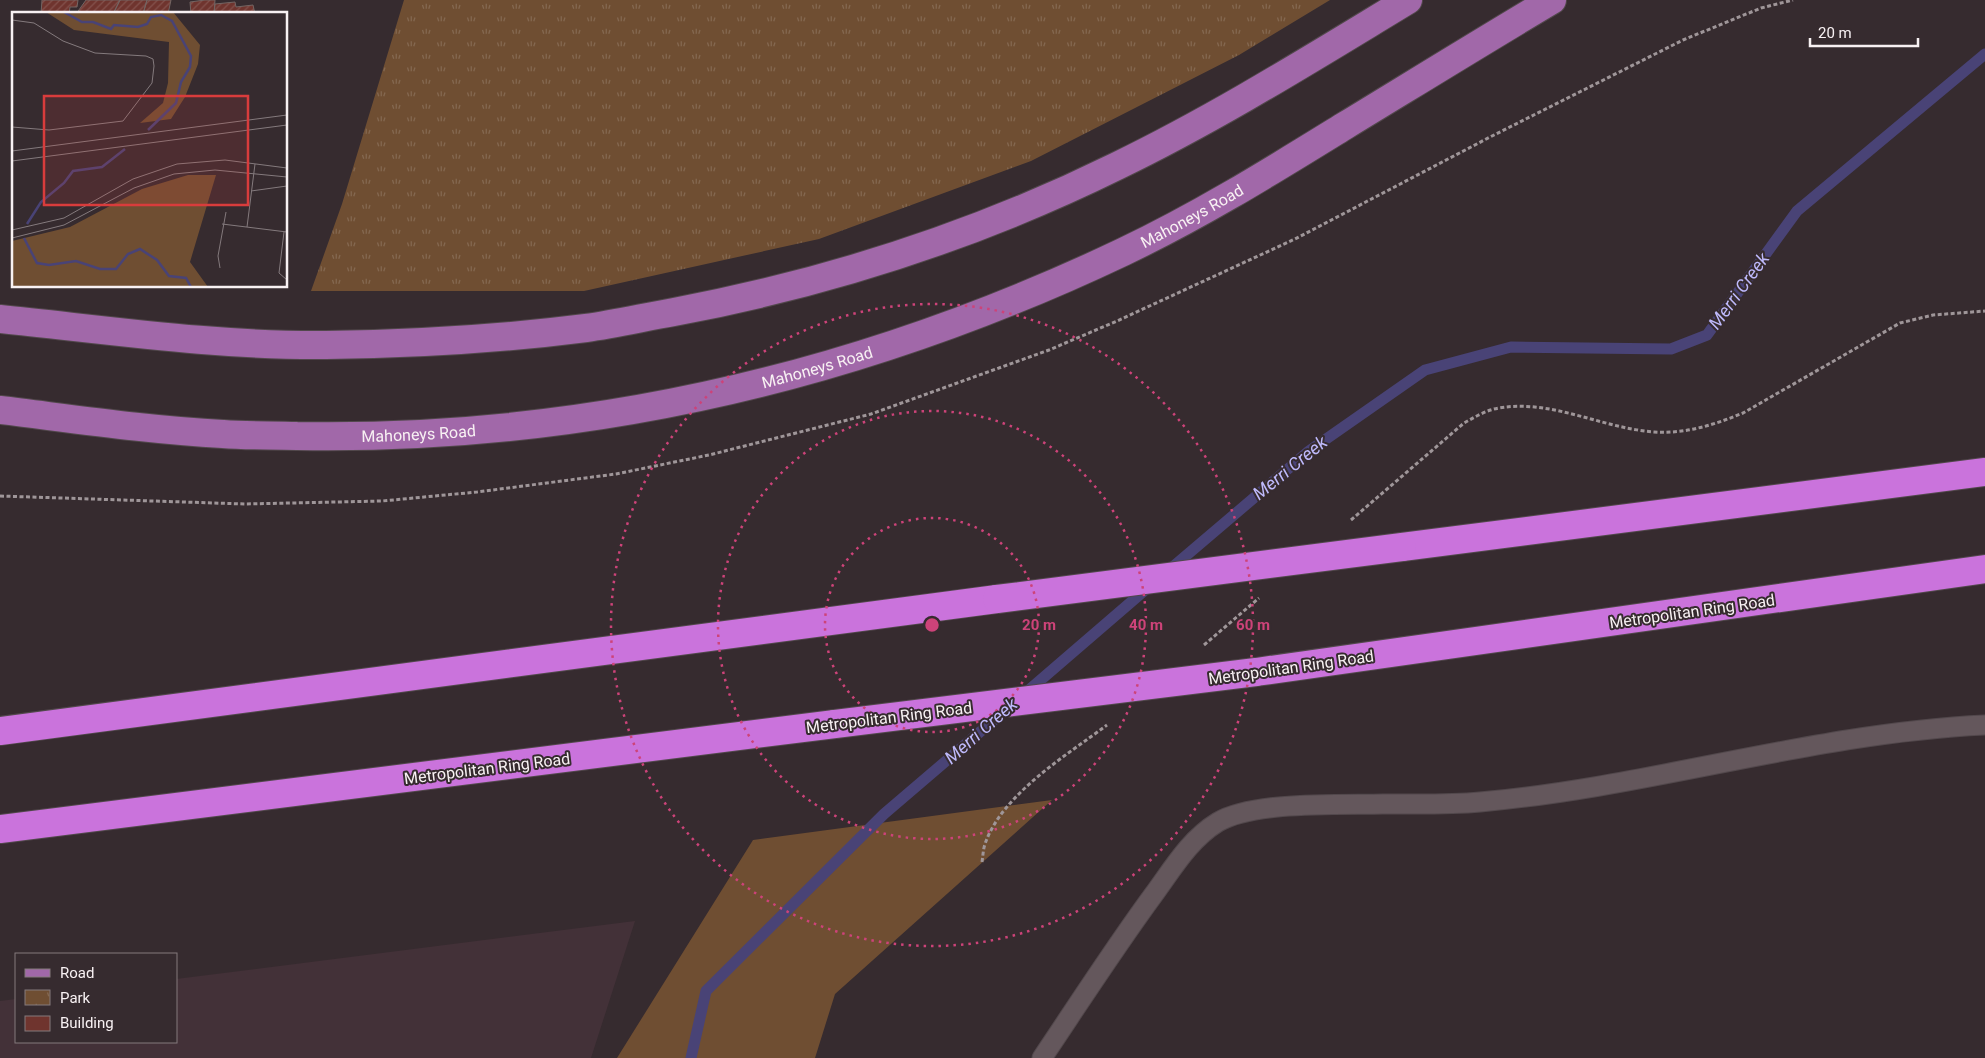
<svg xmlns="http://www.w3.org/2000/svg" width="1985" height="1058" font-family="Roboto,sans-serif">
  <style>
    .built { fill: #433138 }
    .grass { fill: #6f4e32 }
    .park { fill: url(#park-tufts) }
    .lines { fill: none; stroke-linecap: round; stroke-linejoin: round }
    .stream { stroke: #494376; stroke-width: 11 }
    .building { fill: url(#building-hatch); stroke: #736563 }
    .lane-casing { stroke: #52484c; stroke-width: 21 }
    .primary-casing { stroke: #52484c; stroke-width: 30 }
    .highway-casing { stroke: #52484c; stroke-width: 30 }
    .path { stroke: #9f9699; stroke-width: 3; stroke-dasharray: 4 2.5; stroke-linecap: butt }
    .lane { stroke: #64575c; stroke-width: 19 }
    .primary { stroke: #a168a9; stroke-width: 28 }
    .highway { stroke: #ca73dc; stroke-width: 28 }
    .highway-bridge-casing { stroke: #52484c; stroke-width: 30; stroke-linecap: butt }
    .highway-bridge { stroke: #ca73dc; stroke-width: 28 }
    .ring { fill: none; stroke: #cd4379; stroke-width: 2.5; stroke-dasharray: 2.5 5 }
    .labels { text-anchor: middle; stroke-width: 4; stroke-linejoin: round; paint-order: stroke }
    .street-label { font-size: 16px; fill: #f8f1f3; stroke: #362b2f }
    .water-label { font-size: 18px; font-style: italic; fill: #beb9fb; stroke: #362b2f }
    .inset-river { fill: none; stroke: #494376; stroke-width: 2.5 }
    .inset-road { fill: none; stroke: #847a7d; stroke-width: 1 }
    .view { fill: #d93c3c; fill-opacity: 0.15; stroke: #d93c3c; stroke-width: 2.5 }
    .inset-edge { fill: none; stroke: #f8f1f3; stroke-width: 2.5 }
    .centre { fill: #cd4379; stroke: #362b2f; stroke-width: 2.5 }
    .ring-label { font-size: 15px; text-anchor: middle; font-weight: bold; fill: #cd4379; stroke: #362b2f; stroke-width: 4; stroke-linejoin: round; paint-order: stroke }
  </style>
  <defs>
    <pattern id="park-tufts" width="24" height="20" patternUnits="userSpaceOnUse" patternTransform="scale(1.25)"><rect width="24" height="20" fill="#6f4e32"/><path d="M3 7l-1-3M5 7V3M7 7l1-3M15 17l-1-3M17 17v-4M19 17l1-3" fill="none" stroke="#846850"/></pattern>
    <pattern id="building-hatch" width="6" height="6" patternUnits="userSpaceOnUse" patternTransform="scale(1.25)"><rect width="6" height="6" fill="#6f342e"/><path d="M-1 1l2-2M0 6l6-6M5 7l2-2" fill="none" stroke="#84524d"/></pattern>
  </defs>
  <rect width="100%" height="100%" fill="#362b2f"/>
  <path class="built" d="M635 921 591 1058H0V1001L16 999V1042H176V979Z"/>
  <path class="grass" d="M1052 800 835 994 815 1058H617L753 840Z"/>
  <path class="park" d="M404 0H1330L1239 55 1031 161 819 239 584 291H311L342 204Z"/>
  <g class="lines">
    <path class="stream" d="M1168 571 1309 451 1425 370 1511 347 1671 349 1707 335 1797 211 1985 54
      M1022 696 1152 584
      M691 1058 706 991 884 814 1008 708"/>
  </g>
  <path class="building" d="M42 0H78L77 7H70L69 14H41Z
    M86 0H120L113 14H76Z
    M120 0H147L143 14H113Z
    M147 0H171L168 14H143Z
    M205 0H215L214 14H191L190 2Z
    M235 2 236 7 253 5 255 14H214L215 4Z"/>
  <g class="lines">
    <g class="lane-casing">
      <path id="lane" d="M1042 1058C1079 1003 1115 947 1154 894 1173 868 1190 839 1218 822 1254 801 1340 805 1383 804 1415 804 1448 805 1480 802 1650 787 1814 733 1985 725"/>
    </g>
    <g class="primary-casing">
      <g id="primary">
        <path d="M0 319C108 330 217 346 326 345 413 344 500 339 586 328 615 324 645 317 674 312 828 283 977 235 1117 166 1218 117 1312 58 1408 0"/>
        <path id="s1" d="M0 410C74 419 148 430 223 434 247 436 272 435 297 436 587 441 862 376 1123 252 1201 215 1273 170 1346 125 1415 83 1483 41 1552 0"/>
      </g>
    </g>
    <g class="highway-casing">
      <path id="highway" d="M1402 547 1985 472
        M1256 672 1985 569
        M0 731 997 599
        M0 829 835 724"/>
    </g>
    <path class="path" d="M0 496 245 504 382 501 477 492 616 474 709 455 871 414 1049 350 1117 321 1295 239 1492 136 1683 40 1761 8 1793 0
      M1351 520 1464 423C1475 417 1486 410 1499 408 1552 399 1601 428 1654 432 1685 434 1714 425 1743 413L1900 323 1933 315 1985 311
      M1204 645 1259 598
      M982 862C983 856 983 850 985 844 1002 794 1067 755 1107 725"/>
    <use href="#lane" class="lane"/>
    <use href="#primary" class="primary"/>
    <use href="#highway" class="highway"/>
    <g class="highway-bridge-casing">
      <path id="highway-bridge" d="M997 599 1402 547
        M835 724 1256 672"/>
    </g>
    <use href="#highway-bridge" class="highway-bridge"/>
  </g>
  <g class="ring">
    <circle cx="932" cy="625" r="107"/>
    <circle cx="932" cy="625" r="214"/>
    <circle cx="932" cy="625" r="321"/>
  </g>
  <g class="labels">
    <g class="street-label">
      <text dy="6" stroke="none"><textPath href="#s1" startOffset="1230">Mahoneys Road</textPath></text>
      <text dy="6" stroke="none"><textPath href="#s1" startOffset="825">Mahoneys Road</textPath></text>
      <text dy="6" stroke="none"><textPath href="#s1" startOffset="420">Mahoneys Road</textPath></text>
      <text transform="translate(1692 611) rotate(-8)" y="6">Metropolitan Ring Road</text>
      <text transform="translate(1291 667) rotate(-8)" y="6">Metropolitan Ring Road</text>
      <text transform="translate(889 717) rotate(-7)" y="6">Metropolitan Ring Road</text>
      <text transform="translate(487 768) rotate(-7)" y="6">Metropolitan Ring Road</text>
    </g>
    <g class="water-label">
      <text transform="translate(1739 291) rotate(-54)" y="6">Merri Creek</text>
      <text transform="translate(1290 468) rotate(-39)" y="6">Merri Creek</text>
      <text transform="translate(981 731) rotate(-41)" y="6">Merri Creek</text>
    </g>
  </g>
  <g transform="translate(12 12)">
    <rect width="275" height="275" fill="#362b2f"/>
    <path d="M34 0H161L188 33 186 52 173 85 159 107 128 111 151 91 156 71 157 30 62 18Z" fill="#6f4e32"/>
    <path d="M176 163H204L178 250 196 275H0V229L58 215 130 177Z" fill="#6f4e32"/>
    <path class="inset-river" d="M52 0 70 10H81L99 17 102 13 126 15 135 12 139 5 149 3 160 9 179 44 178 55 169 70 164 91 136 118M15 212 29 190 52 171 61 159 90 155 113 137M12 226 25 251 37 253 64 249 88 257H104L116 242 128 237 145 248 157 264 174 266 179 275"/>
    <path class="inset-road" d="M0 8 22 11 51 29 83 41 134 44 141 47 142 54 140 71 111 109 37 118 0 115M0 139 275 103M0 149 275 113M239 179 275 174M210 212 275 220M235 215 243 152M0 218 52 206 121 167 165 152 213 148 275 156M272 220 267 261 275 268M0 226 52 213 122 176 162 162 203 158 275 165M208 256 206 244 214 200"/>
    <path class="view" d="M32 84H236V193H32Z"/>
    <rect width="275" height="275" class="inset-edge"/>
  </g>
  <circle cx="932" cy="625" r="8" class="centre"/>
  <g class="ring-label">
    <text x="1039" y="630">20 m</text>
    <text x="1146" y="630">40 m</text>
    <text x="1253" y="630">60 m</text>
  </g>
  <rect x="15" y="953" width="162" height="90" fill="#362b2f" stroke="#847a7d"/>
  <rect x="25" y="969" width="25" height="8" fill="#a168a9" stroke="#847a7d"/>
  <text x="60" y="978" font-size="15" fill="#f8f1f3">Road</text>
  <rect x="25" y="990" width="25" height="15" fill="url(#park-tufts)" stroke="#847a7d"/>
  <text x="60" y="1003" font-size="15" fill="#f8f1f3">Park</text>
  <rect x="25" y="1016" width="25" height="15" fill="#6f342e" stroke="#847a7d"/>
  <text x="60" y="1028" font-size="15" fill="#f8f1f3">Building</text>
  <path d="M1810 38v8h108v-8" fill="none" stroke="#f8f1f3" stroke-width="2.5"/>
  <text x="1818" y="38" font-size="15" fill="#f8f1f3" stroke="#362b2f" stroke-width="4" paint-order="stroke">20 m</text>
</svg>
